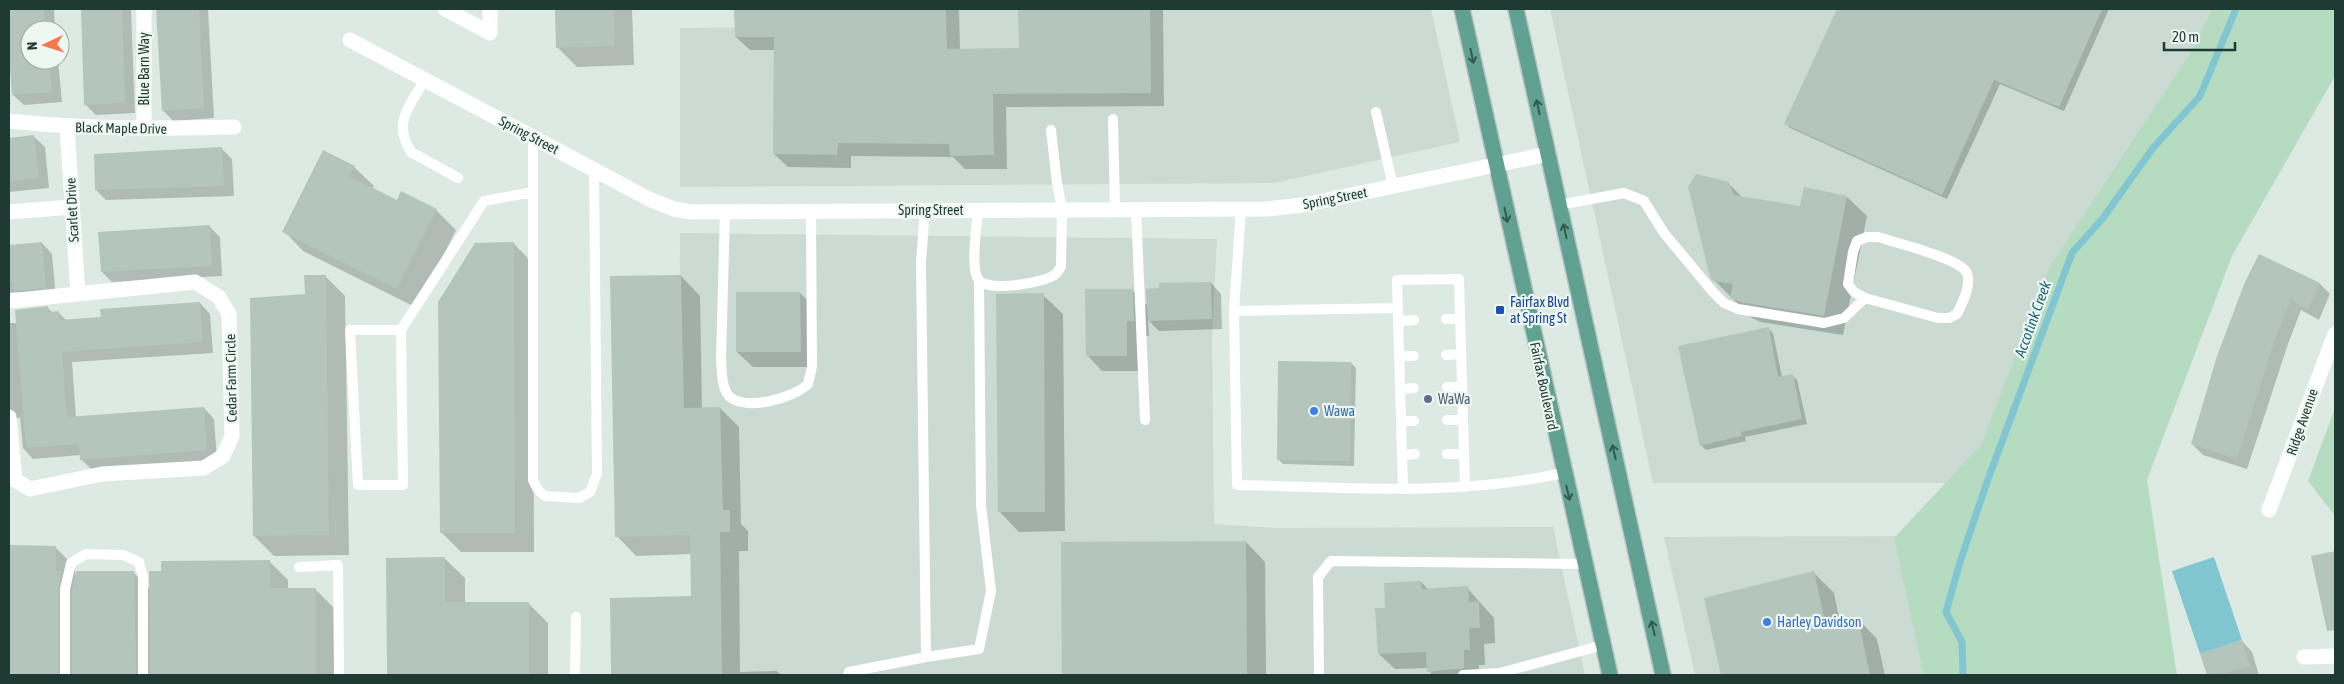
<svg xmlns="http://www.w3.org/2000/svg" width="2344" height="684" font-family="'Asap Condensed',sans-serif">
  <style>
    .built { fill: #cbdad3 }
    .green { fill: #b5dcc0 }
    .water { fill: #82c6d2 }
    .shadow { fill: #0003 }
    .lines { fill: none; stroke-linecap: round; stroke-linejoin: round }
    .stream { stroke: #82c6d2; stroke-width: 7 }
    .building { fill: #b3c5bd }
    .primary-casing { stroke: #bcc4c2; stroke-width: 18 }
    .service { stroke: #fff; stroke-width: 10 }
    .minor { stroke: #fff; stroke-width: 15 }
    .primary { stroke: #60a191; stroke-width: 15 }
    .oneway { stroke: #32594e }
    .transit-dot { fill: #1a4fb4; stroke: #eef7f2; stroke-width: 2 }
    .service-dot { fill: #5c6f8a; stroke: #eef7f2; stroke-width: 2 }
    .shop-dot { fill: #3f7fe0; stroke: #eef7f2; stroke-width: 2 }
    .labels { text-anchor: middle; stroke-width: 4.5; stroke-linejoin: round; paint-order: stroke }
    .street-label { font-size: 14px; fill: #1e3a32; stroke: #eef7f2 }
    .transit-label { font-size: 14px; fill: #164399; stroke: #eef7f2; text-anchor: start }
    .service-label { font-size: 14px; fill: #4e5e75; stroke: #eef7f2; text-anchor: start }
    .shop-label { font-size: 14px; fill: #366cbe; stroke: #eef7f2; text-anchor: start }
    .water-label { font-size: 15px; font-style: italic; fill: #176777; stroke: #eef7f2 }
  </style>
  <rect width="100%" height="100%" fill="#ddeae4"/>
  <path class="built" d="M802 9H1431L1460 142 1274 183 680 187V28L801 27Z
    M1550 9H2239L2004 483H1653Z
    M680 233 1217 239 1212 336 1214 524 1277 528 1553 527 1585 675H720L719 530H678Z
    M1946 536 1976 675H1695L1664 537Z"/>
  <path class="green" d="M2212 9H2335V76L2232 256 2147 480 2177 675H1924L1894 538 1981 445 2050 267 2196 44Z
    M2335 408V516L2308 481Z"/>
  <path class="water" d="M2214 557 2242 640 2200 654 2172 571Z"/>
  <path class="shadow" d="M9 9H54L55 30H30V60H58L62 102 24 105 13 95 9 43Z
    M83 9H131L135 113 96 115 85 104Z
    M157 9H208L214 118 173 121 163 110Z
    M556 9H632L634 65 577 67 557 47Z
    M736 9H959L960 50 1020 49V9H1163L1164 106 1006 107 1007 169H965L953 157 851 156V168L788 167 774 154 775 50H750L736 37Z
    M1839 9H2109L2064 111 2000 84 1947 199 1790 128 1785 123Z
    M34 137 45 147 49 188 9 192V139Z
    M222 149 232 159 234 196 106 200 96 190Z
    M354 167 374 186 372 189 397 201 436 210 456 230 417 308 303 251 284 231Z
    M1728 183 1743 198 1801 208 1847 197 1867 216 1843 335 1761 322 1752 318 1714 280Z
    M209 226 220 237 222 276 112 282 102 272Z
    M42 243 52 254 56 298 26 301 17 292 9 293V247Z
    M514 244 533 263 534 552H461L441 532Z
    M325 276 345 296 349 555 274 556 254 536 306 296Z
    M681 276 700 296 702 409 720 408 739 427 741 524 748 531V551H739L740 672 777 671 781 675H612L611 599 692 598 691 554 636 556 617 536Z
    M1211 283 1221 294 1222 329 1159 331 1148 320 1149 336H1142V371H1102L1087 355 1132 290 1148 306Z
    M2246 283 2320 284 2330 294 2319 320 2301 310 2288 344 2247 469 2203 455 2192 444Z
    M800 293 815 308 816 367H753L737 352Z
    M1043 295 1063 314 1065 531 1019 532 1000 512Z
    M200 303 210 314 213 353 72 362 76 418 204 408 214 419 217 460 92 470 81 459V455L33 459 23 448 20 417 14 420 9 460V323H17L48 308 53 313 58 312 67 321 102 319Z
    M1768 328 1773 333 1782 377 1792 375 1797 380 1807 424 1745 437 1746 441 1706 450 1701 445Z
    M1351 363 1356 368 1354 466 1283 464 1278 459Z
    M1246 542 1265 562 1266 675H1063V543Z
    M9 547H55L75 567V578L134 573 150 589 269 561 288 580V589H315L335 609V675H9Z
    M2335 552V626L2325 616 2312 557Z
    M387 559H445L465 578V604L528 603 548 623V675H388Z
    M1814 573 1834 593 1840 623 1858 619 1877 639 1885 675H1723L1705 599Z
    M1421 582 1429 590 1467 588 1494 618 1495 643 1484 644 1485 665H1479V675H1432L1428 668 1395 669 1379 654 1386 609Z
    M2242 641 2252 652 2259 675H2208L2201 655Z"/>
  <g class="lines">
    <path class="stream" d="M1963 675 1962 642 1946 612 1960 562 1987 482 2072 253 2103 218 2153 148 2200 96 2236 9"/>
  </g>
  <path class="building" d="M9 9H44L46 30H30V60H49L52 92 12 95 9 57Z
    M81 9H122L125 103 84 105Z
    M156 9H199L204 108 162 111Z
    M555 9H614L615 46 556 48Z
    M734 9H946L947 49 1019 48 1018 9H1150L1151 93 993 94 994 155 950 156 949 144 838 143 837 155 773 154 774 37H735Z
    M1837 9H2102L2059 107 1994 80 1942 195 1784 124Z
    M34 135 39 178 9 181V138Z
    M222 147 224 186 95 190 94 154Z
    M323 150 355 166 349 176 397 200 401 191 437 209 397 289 282 232Z
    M1696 174 1729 182 1734 195 1800 206 1804 187 1847 196 1824 316 1740 302 1730 298 1733 284 1713 281 1710 277 1688 187Z
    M210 225 212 266 101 272 98 232Z
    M42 242 46 288 14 291 13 281 9 282V245Z
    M514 242 515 533H440L438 302 475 243Z
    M2259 254 2320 283 2308 310 2291 300 2277 333 2237 459 2191 444 2217 356 2245 282Z
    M304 275H326L329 535 253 536 250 298 305 294Z
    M681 275 684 408 720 407 723 510H730V532H720L722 675H611L610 598 691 596 690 535 615 537 610 276Z
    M1211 282 1212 319 1148 321 1146 289 1159 288V283Z
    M1085 289H1133L1134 321H1127V356H1086Z
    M736 292H800L801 352H736Z
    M1044 293 1045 512H998L996 294Z
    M200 302 203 342 62 352 67 417 204 407 207 450 80 460 79 444 26 448 15 310 48 306 49 312 59 311V320L101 317 100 309Z
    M1769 327 1778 377 1793 374 1802 419 1741 432V436L1700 446 1678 346Z
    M1278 361 1351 362 1350 461 1277 460Z
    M1246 541 1247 675H1062L1061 542Z
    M9 545 56 546V571H62L58 589V675H9Z
    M2335 551V630L2327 631 2311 556Z
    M445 557V602H529V675H387L386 558Z
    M270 560V588H316V675H150L149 571H161V561Z
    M76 571H134L136 675H72V590Z
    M1814 571 1826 626 1858 618 1870 675H1721L1704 598Z
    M1421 581 1422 589 1468 586 1469 602 1479 601 1480 628H1469L1470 650H1464V668L1427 672 1426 652 1378 654 1375 608H1385L1384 583Z
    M2242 640 2250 666 2218 675H2207L2200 654Z"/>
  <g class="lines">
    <g class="primary-casing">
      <path id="primary" d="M1462 9 1610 675
        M1516 9 1663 675"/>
    </g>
    <path class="service" d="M425 80C410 105 392 122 411 152L458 178
      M1376 112 1393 186
      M1113 119 1115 209
      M533 137V480L538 490 545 496 579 498 590 492 597 474 594 170
      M1559 205 1624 193 1644 201 1664 233 1713 292 1724 303 1738 309 1824 323 1844 318 1865 298
      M1136 209 1145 420
      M1241 209 1234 311 1237 485C1346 487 1456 497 1563 473
      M978 210C977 225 970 267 978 279 987 293 1045 283 1056 274 1058 272 1059 269 1061 267L1062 209 1057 183 1051 130
      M725 212 721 359C722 370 721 389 730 397 747 411 794 398 808 384L812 367 811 211
      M1867 237H1878C1896 243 1960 258 1967 273 1972 285 1962 304 1957 314L1949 318H1938L1865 298 1854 292 1848 284 1853 252 1857 241Z
      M1234 311 1398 308
      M1446 319H1460
      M1398 321 1414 320
      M401 330H350L358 485H403L401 330 484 201 533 192
      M1446 355 1461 354
      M1399 356H1414
      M1447 387H1462
      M1400 389 1414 388
      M1447 420H1463
      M1401 421H1414
      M1447 454H1464
      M1402 455 1415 454
      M1403 489 1397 280 1459 279 1465 487
      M299 567 338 565 339 675
      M926 657 979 649 991 591 981 505 979 280
      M65 675V589L71 563 86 554 123 555 139 562 143 577V675
      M575 675 576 617
      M848 675 849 672 926 657 921 262 925 210
      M1319 675 1318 577 1331 561 1584 564
      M1463 675 1500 673 1603 645"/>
    <path class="minor" d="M445 9 490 33V9
      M350 40 651 200 674 209 691 212 1267 209 1303 205 1548 154
      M9 121C85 129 157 129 234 127
      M67 127 78 294
      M144 129V9
      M9 212 72 207
      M9 301 195 282 219 297 229 314 232 436 223 456 204 468 102 474 30 489 15 480 9 417
      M2269 510 2335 334
      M2304 657 2335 656"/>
    <use href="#primary" class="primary"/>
  </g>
  <defs><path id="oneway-shaft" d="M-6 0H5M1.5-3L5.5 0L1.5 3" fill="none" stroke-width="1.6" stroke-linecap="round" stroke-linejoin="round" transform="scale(1.25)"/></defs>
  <g class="oneway">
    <use href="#oneway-shaft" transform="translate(1472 56) rotate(78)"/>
    <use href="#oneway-shaft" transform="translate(1538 107) rotate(-102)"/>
    <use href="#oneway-shaft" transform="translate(1506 215) rotate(78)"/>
    <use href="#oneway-shaft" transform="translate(1565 231) rotate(-102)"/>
    <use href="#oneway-shaft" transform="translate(1614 452) rotate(-103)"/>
    <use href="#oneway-shaft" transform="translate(1568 493) rotate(77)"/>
    <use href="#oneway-shaft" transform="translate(1653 628) rotate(-103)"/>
  </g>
  <rect class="transit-dot" x="1495" y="305" width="10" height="10" rx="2.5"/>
  <circle class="service-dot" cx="1428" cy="399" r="5"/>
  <g class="shop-dot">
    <circle cx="1314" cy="411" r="5"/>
    <circle cx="1767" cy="622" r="5"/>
  </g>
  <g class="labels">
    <g class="street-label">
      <text transform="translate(144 69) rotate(-90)" y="5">Blue Barn Way</text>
      <text transform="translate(121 128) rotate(1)" y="5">Black Maple Drive</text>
      <text transform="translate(529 135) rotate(28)" y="5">Spring Street</text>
      <text transform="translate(1335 198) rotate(-11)" y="5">Spring Street</text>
      <text transform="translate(72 210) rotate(-93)" y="5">Scarlet Drive</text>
      <text x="931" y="215">Spring Street</text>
      <text transform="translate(231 378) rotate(-91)" y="5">Cedar Farm Circle</text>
      <text transform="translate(1544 386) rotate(78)" y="5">Fairfax Boulevard</text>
      <text transform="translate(2302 422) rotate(-71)" y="5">Ridge Avenue</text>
    </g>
    <g class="transit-label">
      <text x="1510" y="307">Fairfax Blvd<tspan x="1510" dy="16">at Spring St</tspan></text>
    </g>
    <g class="service-label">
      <text x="1438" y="404">WaWa</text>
    </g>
    <g class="shop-label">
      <text x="1324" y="416">Wawa</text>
      <text x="1777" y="627">Harley Davidson</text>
    </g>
    <g class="water-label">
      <text transform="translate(2033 319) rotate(-70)" y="5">Accotink Creek</text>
    </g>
  </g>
  <rect width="2344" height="684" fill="none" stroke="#1e3a32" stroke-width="20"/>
  <g transform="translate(45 45) rotate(266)"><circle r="24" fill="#eef7f2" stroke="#9baba5"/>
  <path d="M0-4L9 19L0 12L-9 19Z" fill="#f7784e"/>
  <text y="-8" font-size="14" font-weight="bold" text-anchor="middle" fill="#1e3a32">N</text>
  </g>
  <path d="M2164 42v8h71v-8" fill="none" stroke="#1e3a32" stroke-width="2.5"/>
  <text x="2172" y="42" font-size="15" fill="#1e3a32" stroke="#eef7f2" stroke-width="4" paint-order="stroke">20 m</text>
</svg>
